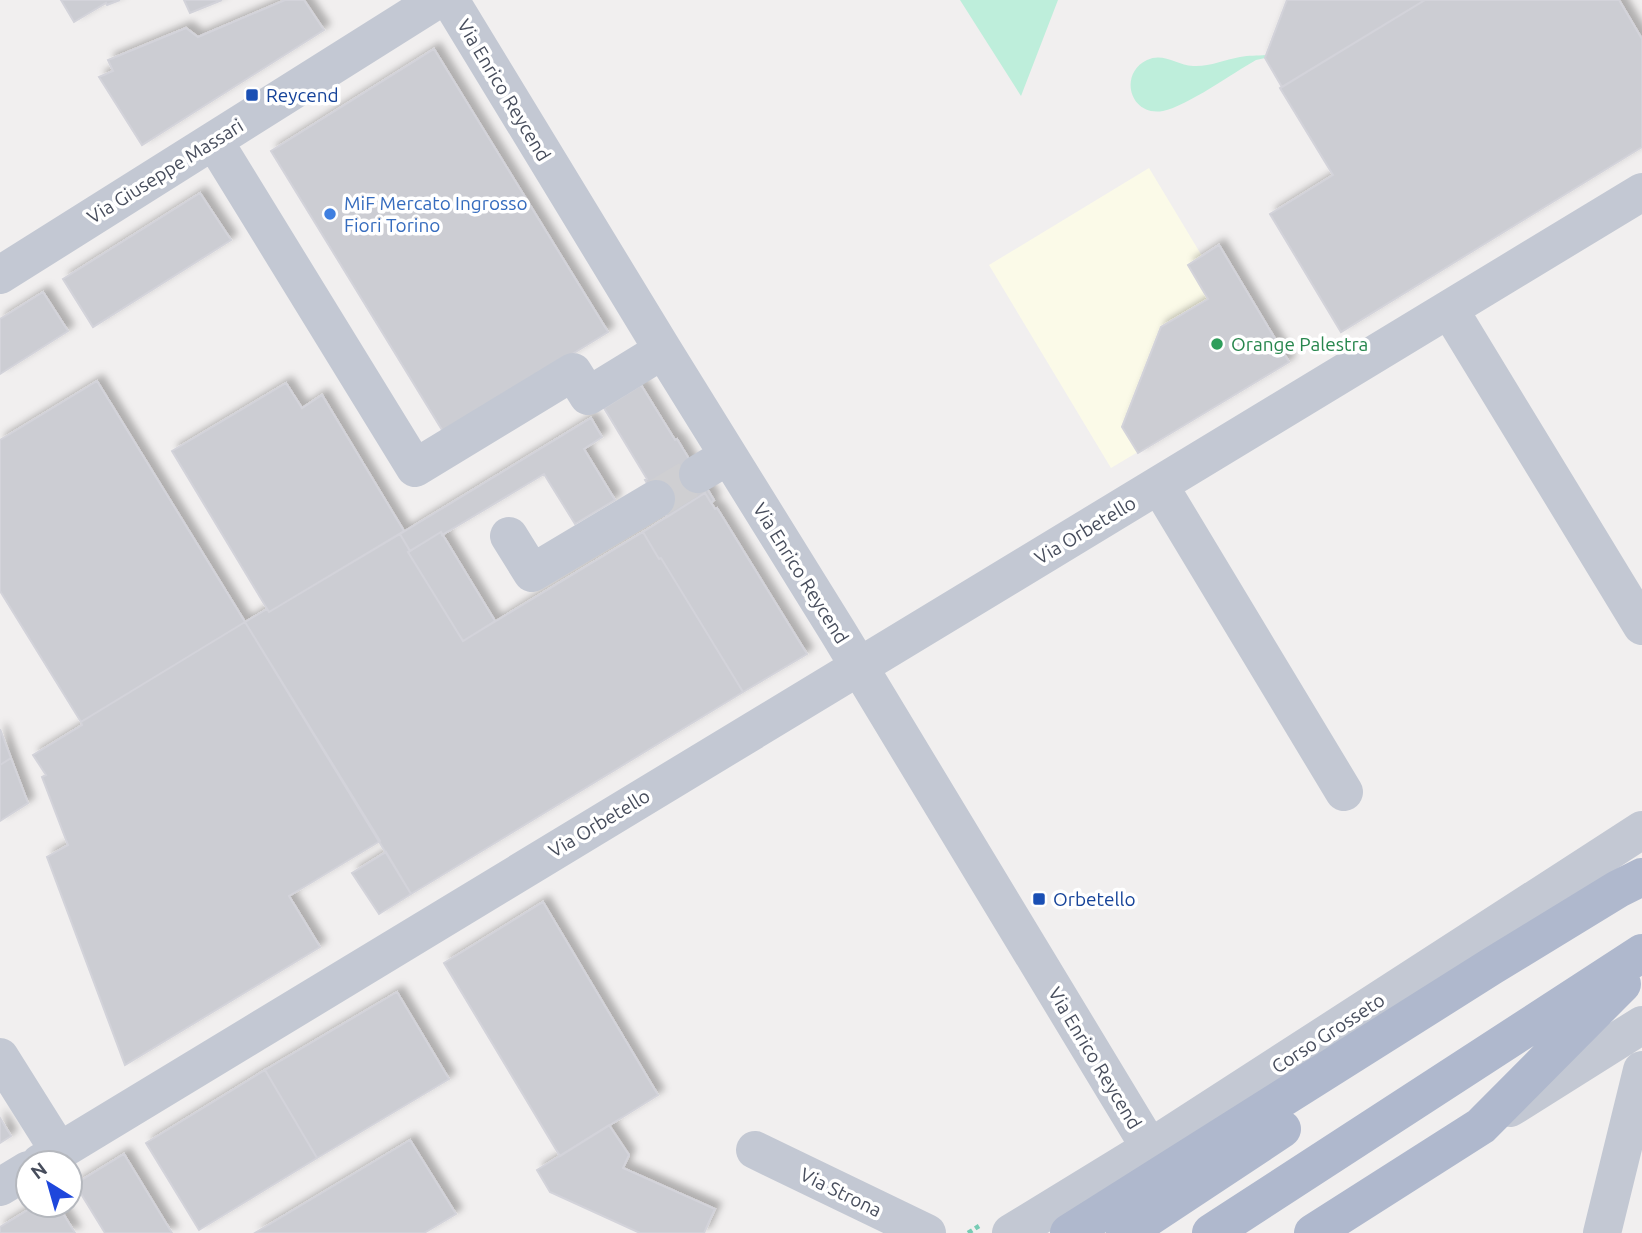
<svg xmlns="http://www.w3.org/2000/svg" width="1642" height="1233" font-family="Ubuntu,sans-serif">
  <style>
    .commercial { fill: #fbfae8 }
    .green { fill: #beeedb }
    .building { fill: #cccdd3; stroke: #d3d3da; stroke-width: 2; filter: url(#shadow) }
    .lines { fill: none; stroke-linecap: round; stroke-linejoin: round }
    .minor-tunnel { stroke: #cfcfd2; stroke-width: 38; stroke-dasharray: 38 19; stroke-linecap: butt }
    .path { stroke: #77cbb4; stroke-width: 4.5; stroke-dasharray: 5 3.5; stroke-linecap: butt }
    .minor { stroke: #c3c8d3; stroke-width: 38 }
    .major { stroke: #afb8cd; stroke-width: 38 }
    .transit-dot { fill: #1a4fb4; stroke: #fff; stroke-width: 2.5 }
    .shop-dot { fill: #3f7fe0; stroke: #fff; stroke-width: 2.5 }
    .leisure-dot { fill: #2e9e5b; stroke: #fff; stroke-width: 2.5 }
    .labels { text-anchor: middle; stroke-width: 7; stroke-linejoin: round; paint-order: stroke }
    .street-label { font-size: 19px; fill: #474d5c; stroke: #fff }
    .transit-label { font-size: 19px; fill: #164399; stroke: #fff; text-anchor: start }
    .shop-label { font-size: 19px; fill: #366cbe; stroke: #fff; text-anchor: start }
    .leisure-label { font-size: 19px; fill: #27864d; stroke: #fff; text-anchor: start }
  </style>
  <defs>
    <filter id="shadow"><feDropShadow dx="6" dy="-6" stdDeviation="3.5" flood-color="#0004"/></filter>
  </defs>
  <rect width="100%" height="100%" fill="#f1efef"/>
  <path class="commercial" d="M1149 168 1202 256 1219 245 1289 362 1111 468 989 265Z"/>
  <path class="green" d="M960 0H1058L1021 96Z
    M1266 55 1265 58 1256 60C1233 73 1187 106 1163 111 1130 117 1118 74 1147 60 1163 52 1177 65 1193 66 1209 67 1224 60 1240 57 1249 55 1257 56 1266 55Z"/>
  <path class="building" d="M61 0H120L107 5 106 3 74 22Z
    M184 0H222L190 13Z
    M285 0H304L324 30 142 145 99 77 113 71 108 60 186 28 198 37Z
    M1287 0H1425L1282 87 1265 58Z
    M1425 0H1619L1642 39V147L1341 332 1270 214 1333 175 1280 88Z
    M434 49 608 332 444 433 271 151Z
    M200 193 231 240 93 327 63 279Z
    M1219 245 1289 362 1138 453 1122 427 1161 327 1208 299 1188 265Z
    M43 292 68 331 0 374V319Z
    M97 381 245 622 81 722 0 591V440Z
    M286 383 302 408 322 395 404 531 269 612 172 451Z
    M641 385 675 440 677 439 714 500 711 503 705 493 667 517 645 480 647 479 604 408Z
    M591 418 602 437 584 449 615 500 575 524 544 474 442 535 441 532 410 551 400 534Z
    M705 493 715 509 717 508 807 654 743 692 661 558 659 559 643 532Z
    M441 532 495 621 463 641 408 552Z
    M643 532 659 559 661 558 743 692 411 894 245 622 267 609 269 612 400 534 410 551 408 552 463 641Z
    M245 622 380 841 289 896 320 947 125 1065 47 857 68 845 42 777 46 775 33 755 82 725 81 722Z
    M0 729 11 758 0 765Z
    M11 758 28 803 0 821V765Z
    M386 852 411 894 379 914 352 873Z
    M543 902 658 1095 560 1156 444 963Z
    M397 992 449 1079 317 1158 265 1070Z
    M265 1070 317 1158 199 1230 146 1143Z
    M0 1118 11 1136 0 1143Z
    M609 1125 629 1155 623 1168 715 1209 704 1233H640L550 1192 537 1170Z
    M410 1140 456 1214 424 1233H255Z
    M124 1154 172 1233H105L75 1184Z
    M36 1205H58L75 1233H0V1227Z"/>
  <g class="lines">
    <path class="minor-tunnel" d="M656 499 698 474"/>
    <path class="path" d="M968 1233 979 1226"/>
    <path class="minor" d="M450 0 663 350 838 632 1150 1148
      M214 141 415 468 573 372 588 396 663 350
      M0 275 437 0
      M1449 309 1642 626
      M698 474 728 456
      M1159 485 1344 792
      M509 536 532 573 656 499
      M0 1057 59 1151
      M1510 1108 1642 1025
      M755 1150 927 1233
      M40 1163 1642 192
      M0 1187 28 1170
      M1011 1233 1150 1148 1642 830
      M1602 1233 1642 1070"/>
    <path class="major" d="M1069 1233 1492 966 1618 889 1642 877
      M1125 1233 1282 1129
      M1211 1233 1642 953
      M1313 1233 1481 1126 1622 984"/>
  </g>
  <g class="transit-dot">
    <rect x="245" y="88" width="14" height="14" rx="3.5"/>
    <rect x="1032" y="892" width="14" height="14" rx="3.5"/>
  </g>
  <circle class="shop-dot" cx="330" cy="214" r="7"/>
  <circle class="leisure-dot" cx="1217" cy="344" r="7"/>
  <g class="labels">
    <g class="street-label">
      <text transform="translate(504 90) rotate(59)" y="7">Via Enrico Reycend</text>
      <text transform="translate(165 171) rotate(-32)" y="7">Via Giuseppe Massari</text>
      <text transform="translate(1085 530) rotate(-31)" y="7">Via Orbetello</text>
      <text transform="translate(801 573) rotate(58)" y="7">Via Enrico Reycend</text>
      <text transform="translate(599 823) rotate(-31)" y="7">Via Orbetello</text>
      <text transform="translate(1328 1033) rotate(-33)" y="7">Corso Grosseto</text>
      <text transform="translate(1095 1058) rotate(59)" y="7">Via Enrico Reycend</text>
      <text transform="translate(841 1192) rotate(26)" y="7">Via Strona</text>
    </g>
    <g class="transit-label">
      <text x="266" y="102">Reycend</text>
      <text x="1053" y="906">Orbetello</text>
    </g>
    <g class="shop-label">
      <text x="344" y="210">MiF Mercato Ingrosso<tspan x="344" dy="22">Fiori Torino</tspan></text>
    </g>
    <g class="leisure-label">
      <text x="1231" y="351">Orange Palestra</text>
    </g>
  </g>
  <g transform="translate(49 1184) rotate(323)"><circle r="33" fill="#ffffff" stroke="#b5b8be" stroke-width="2"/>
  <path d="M0-5L12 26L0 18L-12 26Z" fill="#1e47dc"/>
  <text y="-10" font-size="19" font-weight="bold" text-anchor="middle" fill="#474d5c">N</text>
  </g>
</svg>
